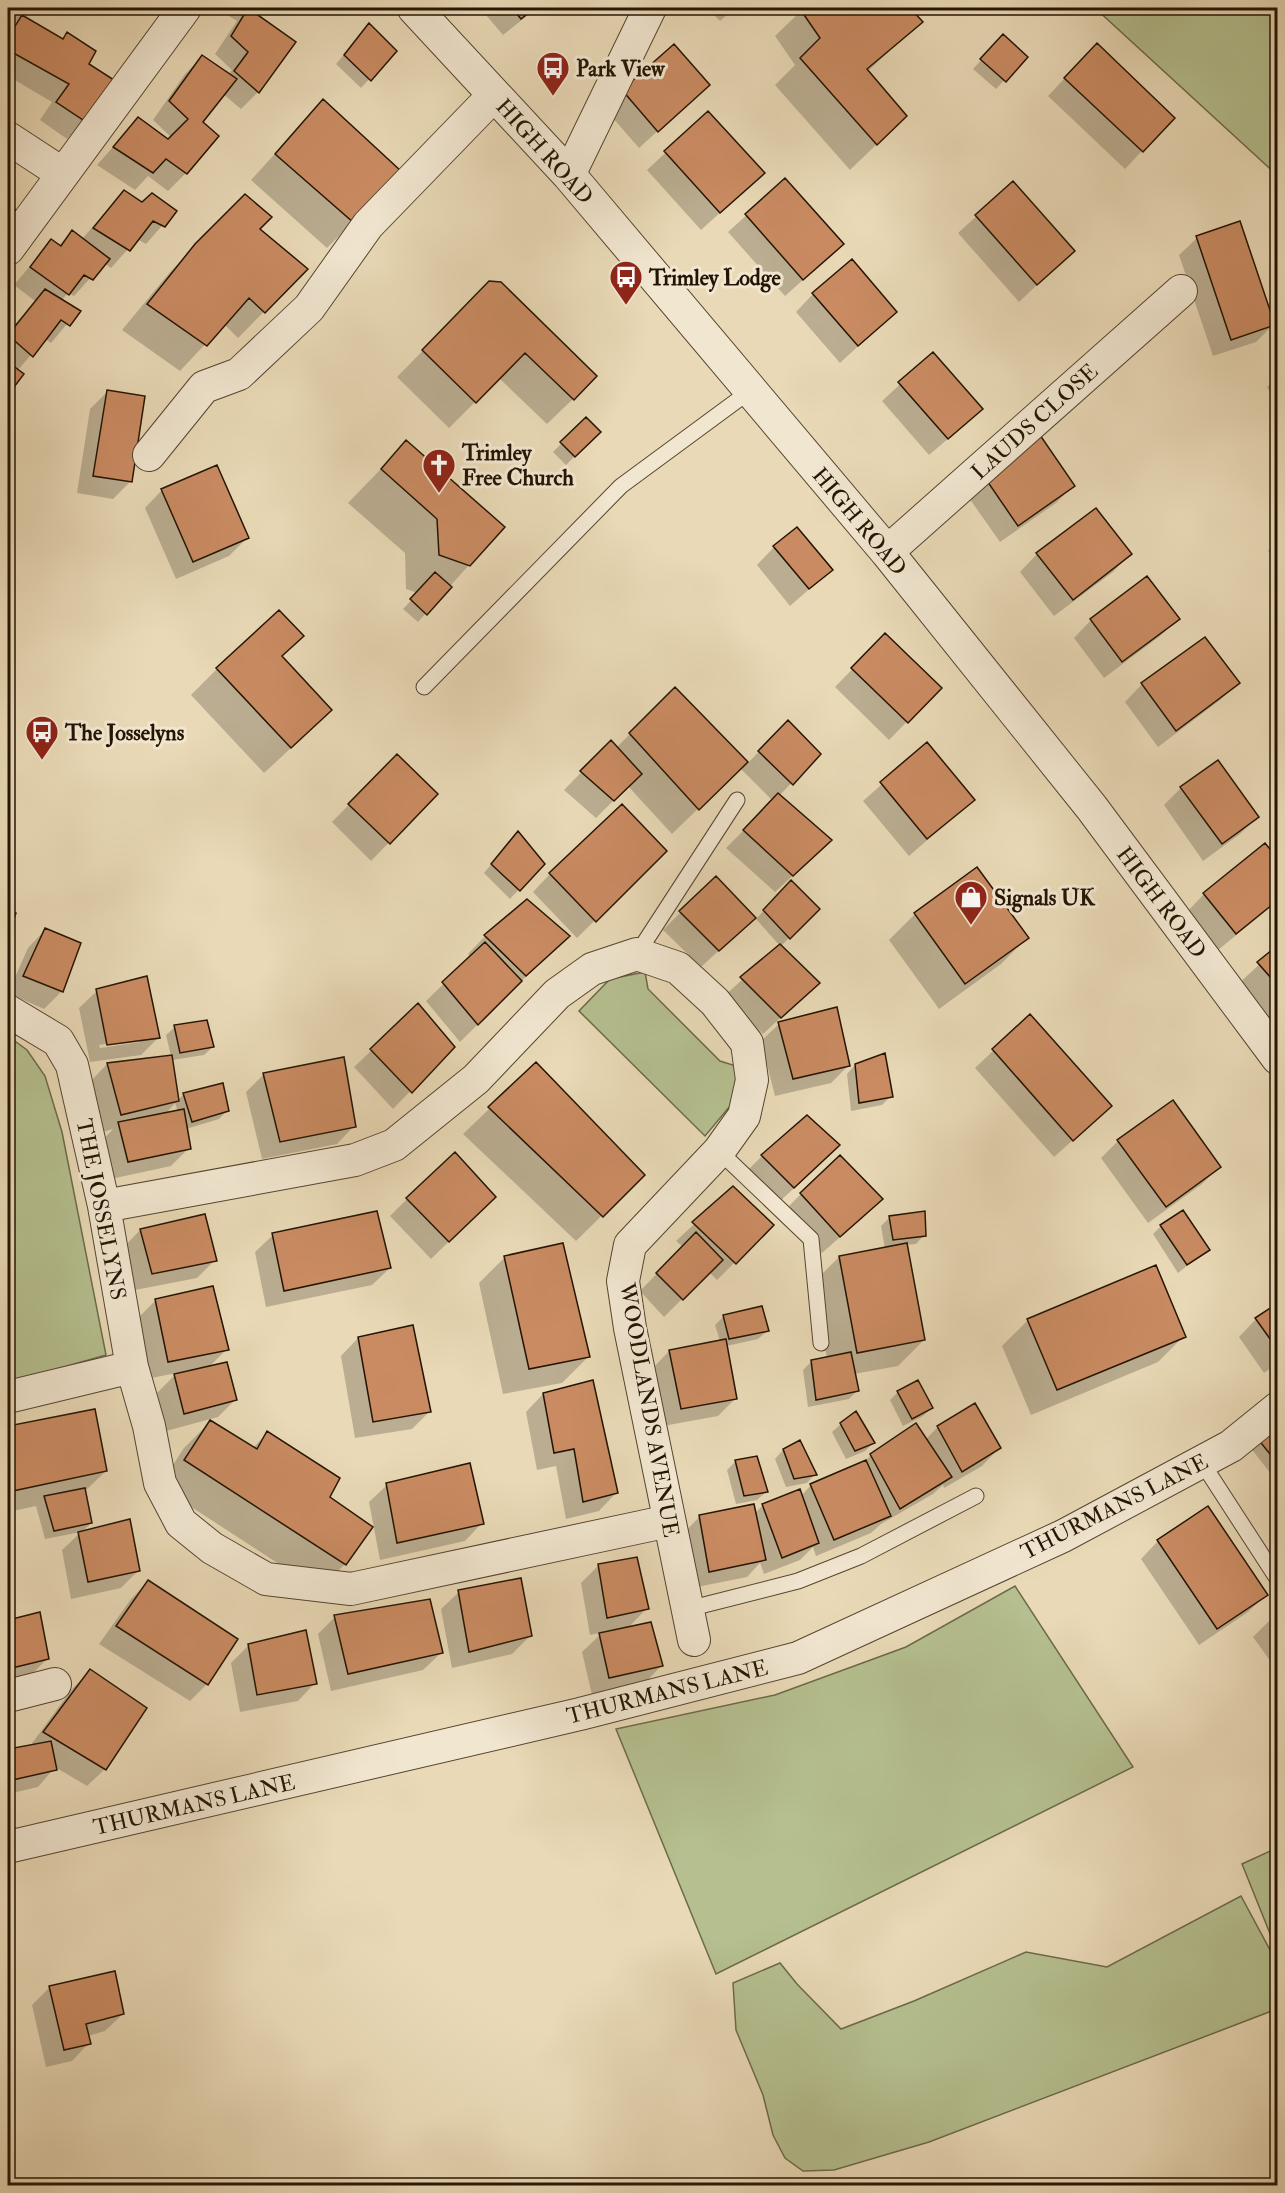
<svg xmlns="http://www.w3.org/2000/svg" width="1285" height="2193" font-family="'IM FELL Double Pica',serif">
  <style>
    .green { fill: #b5bf8f; stroke: #6c6a49; stroke-width: 1.5 }
    .shadow { fill: #0003; fill-rule: evenodd }
    .building { fill: #ca8b62; stroke: #231403; stroke-width: 1.5 }
    .lines { fill: none; stroke-linecap: round; stroke-linejoin: round }
    .service-casing { stroke: #544530; stroke-width: 17 }
    .minor-casing { stroke: #544530; stroke-width: 34 }
    .tertiary-casing { stroke: #544530; stroke-width: 35 }
    .service { stroke: #f1e6d0; stroke-width: 15 }
    .minor { stroke: #f1e6d0; stroke-width: 32 }
    .tertiary { stroke: #f1e6d0; stroke-width: 33 }
    .labels { text-anchor: middle; stroke-width: 6; stroke-linejoin: round; paint-order: stroke }
    .poi-label { font-size: 22px; font-weight: bold; fill: #231403; stroke: #f1e6d0; text-anchor: start }
    .street-label { font-size: 22px; fill: #231403; stroke: #f1e6d0 }
  </style>
  <rect width="100%" height="100%" fill="#e9d9b6"/>
  <filter id="stains"><feTurbulence type="fractalNoise" baseFrequency=".00333" numOctaves="4"/><feColorMatrix values="0 0 0 0 .2 0 0 0 0 .09 0 0 0 0 .02 0 0 0 .5 -.17"/></filter>
  <radialGradient id="worn" r=".72"><stop offset=".6" stop-color="#630" stop-opacity="0"/><stop offset="1" stop-color="#630" stop-opacity=".3"/></radialGradient>
  <path class="green" d="M1095 8H1277V175Z
    M645 972 648 989 720 1061 736 1066V1099L705 1136 579 1011 610 979Z
    M8 1036 27 1050 45 1076 62 1132 106 1355 8 1383Z
    M1015 1586 1133 1767 716 1974 616 1729 775 1695 906 1647Z
    M1277 1848V1951L1242 1864Z
    M1241 1896 1277 1963V2009L929 2142 834 2170 803 2171 785 2158 773 2135 763 2095 736 2030 733 1983 780 1963 797 1984 841 2029 914 2001 1026 1952 1107 1967Z"/>
  <path class="shadow" d="M8 8H27L20 16 61 40 67 34 87 64 85 121 67 139 40 120 52 102 8 76V32L17 22 8 15Z
    M221 8H266L257 17 258 92 241 109 223 94 201 122 186 173 168 191 148 176 135 190 97 165 138 119 169 141 171 137 153 120 185 74 202 57 228 75 232 70 215 54 237 21 219 10Z
    M480 8H537L503 35Z
    M707 8H735L720 21Z
    M804 8H843L848 13 854 8H908L921 22 867 72 879 142 850 170 775 85 795 65 775 36Z
    M361 34 395 51 361 88 336 64Z
    M995 45 1026 57 996 89 973 69Z
    M1079 63 1173 118 1125 169 1048 96Z
    M708 85 639 148 605 109 623 91Z
    M323 101 353 222 327 248 251 180Z
    M708 113 745 190 701 230 647 170Z
    M785 180 824 261 785 296 728 232Z
    M1013 183 1073 251 1019 302 958 233Z
    M124 191 142 204 175 211 146 244 137 239 111 268 104 263 74 296 68 293 61 301 78 311 51 343 45 339 17 371 22 374 8 393V333L35 301 14 285 51 241 58 246 72 232 82 239Z
    M245 196 258 230 306 269 238 338 224 324 180 371 122 330 170 272Z
    M1197 238 1274 324 1256 342 1213 356 1179 255Z
    M489 283 573 399 547 424 499 378 449 428 397 377Z
    M813 294 895 312 840 363 796 312Z
    M933 354 963 426 929 455 882 401Z
    M1278 377V406L1267 387Z
    M107 392 131 481 113 499 77 493 90 409Z
    M586 419 599 432 566 465 553 452Z
    M407 442 469 565 418 622 403 609 418 593 406 589 405 553 348 503Z
    M955 478 1073 486 1056 503 1000 542Z
    M162 490 247 538 229 556 176 579 145 508Z
    M1278 541V561L1268 551Z
    M774 547 831 570 790 606 757 565Z
    M1037 554H1130L1113 572 1054 616 1020 572Z
    M1178 619 1160 636 1104 678 1074 638 1091 620Z
    M868 653 940 688 889 740 835 687Z
    M280 657 304 736 264 773 191 695 217 669Z
    M1238 683 1220 700 1158 747 1125 702 1142 684Z
    M675 689 747 764 770 740 819 754 779 796 813 857 775 892 726 848 773 801 740 768 672 834 628 786 596 818 564 790 611 742 616 748Z
    M927 744 973 800 909 856 863 801Z
    M397 756 436 794 371 861 332 822Z
    M1181 788 1257 817 1240 834 1203 861 1164 805Z
    M510 842 543 864 510 899 484 873Z
    M665 851 577 938 533 892 550 874Z
    M1278 861V901L1218 950 1187 912 1204 894Z
    M977 870 1027 938 1001 964 939 1009 889 940 915 914Z
    M791 882 818 909 780 947 818 983 763 1034 724 996 780 946 756 919Z
    M527 901 550 953 460 1042 426 1001 471 957 468 954 485 936Z
    M681 912 754 918 701 967 663 930Z
    M45 930 62 991 44 1009 8 993 28 948Z
    M1278 947V1033L1233 989Z
    M97 991 159 1037 141 1055 90 1062 79 1008ZM140 1039V1042L100 1048 99 1045Z
    M1030 1016 1092 1123 1054 1157 975 1068Z
    M779 1024 848 1066 831 1083 775 1096 761 1041Z
    M175 1027 213 1047 204 1055 172 1060 178 1100 184 1094 227 1111 219 1119 186 1129 189 1148 171 1166 111 1179 102 1141 113 1129 103 1132 90 1082 107 1064 171 1056 166 1035ZM175 1103 178 1112 164 1115 169 1110Z
    M453 1047 393 1109 354 1067 372 1050Z
    M536 1064 643 1175 576 1241 463 1134Z
    M855 1065 891 1096 882 1105 851 1111 847 1074Z
    M264 1074 354 1126 337 1144 262 1159 246 1092Z
    M1118 1141 1219 1167 1202 1184 1148 1223 1101 1158Z
    M762 1156 821 1163 776 1205 745 1173Z
    M733 1188 772 1225 717 1280 709 1272 664 1317 640 1291 683 1247 676 1241Z
    M801 1194 864 1216 822 1253 784 1211Z
    M407 1199 477 1214 431 1259 390 1216Z
    M890 1217 924 1235 916 1244 905 1245 924 1340 898 1366 854 1374 857 1391 849 1399 808 1407 803 1370 812 1361 827 1358 813 1283 839 1257 885 1249 881 1226Z
    M1161 1226 1208 1249 1178 1273 1153 1234Z
    M140 1230 215 1260 197 1278 135 1290 123 1248Z
    M273 1235 390 1268 372 1285 266 1307 255 1252Z
    M505 1257 588 1357 562 1383 503 1394 479 1283Z
    M156 1300 227 1349 209 1367 235 1400 218 1417 166 1431 157 1393 177 1373 151 1378 138 1318Z
    M1278 1305V1363L1264 1373 1239 1337 1256 1319Z
    M724 1316 767 1331 758 1339 726 1346 736 1398 718 1416 663 1426 652 1369 669 1351 720 1341 715 1325Z
    M1028 1320 1184 1336 1158 1362 1031 1415 1002 1346Z
    M358 1338 430 1411 412 1429 355 1438 341 1356Z
    M898 1392 931 1408 923 1416 903 1426 890 1400Z
    M543 1394 616 1493 599 1511 566 1519 556 1466 537 1470 526 1412Z
    M94 1411 106 1471 84 1492 91 1523 81 1533 139 1570 121 1588 71 1599 62 1550 81 1532 45 1539 36 1506 8 1512V1427Z
    M210 1422 253 1448 267 1433 328 1497 345 1564 319 1590 159 1486 184 1448Z
    M841 1424 873 1443 865 1451 846 1459 832 1432Z
    M938 1427 999 1448 982 1466 944 1488 943 1485 933 1494 881 1524 871 1533 816 1556 813 1547 800 1560 764 1574 760 1563 747 1577 692 1588 683 1534 700 1516 754 1514 763 1505 801 1496 811 1485 863 1463 871 1455 926 1439Z
    M1278 1435V1483L1246 1442Z
    M800 1443 815 1474 807 1483 786 1487 775 1459 783 1450Z
    M735 1462 766 1492 757 1500 736 1504 727 1470Z
    M387 1485 482 1523 465 1541 380 1560 369 1502Z
    M1158 1541 1266 1595 1248 1612 1199 1645 1141 1559Z
    M599 1565 647 1608 627 1629 661 1666 644 1684 592 1695 582 1652 603 1632 590 1635 581 1583Z
    M148 1582 207 1684 190 1701 99 1644 131 1599Z
    M459 1592 530 1636 512 1654 452 1668 441 1609Z
    M1278 1612V1672L1253 1637Z
    M39 1614 47 1659 30 1676 8 1681V1621Z
    M335 1617 441 1653 423 1670 331 1691 318 1634Z
    M248 1646 315 1683 298 1701 240 1712 231 1663Z
    M90 1671 105 1769 87 1786 55 1767 38 1787 8 1794V1751L30 1746 72 1689Z
    M50 1987 123 2014 105 2031 88 2036 89 2043 72 2061 46 2067 32 2005Z"/>
  <path class="building" d="M248 8 296 42 259 93 234 71 248 52 231 36Z
    M512 8H535L521 19Z
    M801 8H845L848 11 852 8H910L923 22 867 69 907 116 877 145 800 58 820 38 800 9Z
    M22 15 63 39 67 32 96 51 89 64 114 80 86 122 56 102 69 84 8 50V37Z
    M369 23 397 51 371 81 344 55Z
    M1003 34 1028 57 1006 82 980 59Z
    M1097 43 1175 118 1143 152 1064 78Z
    M674 44 710 85 658 132 622 90Z
    M202 55 237 79 203 122 219 136 187 174 166 159 153 173 113 147 138 117 168 139 188 119 169 101Z
    M323 99 401 171 354 223 275 154Z
    M708 111 765 173 720 213 664 151Z
    M785 178 844 244 803 280 745 214Z
    M1013 181 1075 251 1037 285 975 215Z
    M124 190 142 202 152 193 177 211 165 227 153 221 130 251 93 228Z
    M245 194 272 217 260 229 308 269 265 313 249 298 207 346 147 304 195 244Z
    M8 203 21 215 8 229Z
    M1240 221 1275 325 1231 340 1196 236Z
    M72 230 110 259 93 280 84 275 69 295 30 267 51 239 61 246Z
    M852 259 897 312 858 346 812 293Z
    M489 281 501 282 597 376 574 400 525 353 476 403 422 350Z
    M45 289 81 311 70 326 61 320 33 357 8 335Z
    M933 352 983 409 948 439 898 382Z
    M8 362 24 374 8 395Z
    M107 390 145 396 132 482 93 476Z
    M586 417 601 432 575 457 560 442Z
    M1029 419 1075 486 1018 526 972 459Z
    M406 440 505 527 470 566 439 555 437 519 381 469Z
    M217 465 249 538 193 562 161 489Z
    M1096 508 1132 554 1073 600 1036 553Z
    M797 527 833 570 809 589 773 546Z
    M435 572 452 587 427 615 410 599Z
    M1147 576 1180 619 1122 662 1090 619Z
    M279 610 304 636 282 656 332 710 291 748 216 668Z
    M885 633 942 688 908 723 851 668Z
    M1205 637 1240 683 1176 731 1141 683Z
    M675 687 748 762 699 810 629 733Z
    M788 720 821 754 793 785 758 751Z
    M611 740 642 774 614 801 580 771Z
    M927 742 975 800 927 839 880 782Z
    M397 754 438 794 390 844 348 804Z
    M1218 760 1259 817 1222 844 1180 787Z
    M778 793 832 840 793 876 743 830Z
    M622 804 667 851 596 922 549 873Z
    M518 831 545 864 520 891 491 864Z
    M1265 843 1278 859V900L1236 934 1203 893Z
    M977 867 1029 938 965 984 914 913Z
    M716 876 756 918 719 951 679 911Z
    M791 880 820 909 790 939 763 910Z
    M527 899 570 936 526 976 484 935Z
    M8 907 16 913 8 935Z
    M45 928 81 943 63 992 23 976Z
    M485 942 522 981 478 1025 442 982Z
    M780 944 820 983 781 1018 740 977Z
    M1278 945V986L1257 962Z
    M147 976 160 1038 107 1045 96 989Z
    M418 1003 455 1047 412 1093 370 1049Z
    M837 1007 850 1066 793 1079 778 1022Z
    M1030 1014 1112 1106 1073 1141 992 1049Z
    M207 1020 214 1047 180 1053 174 1025Z
    M885 1053 893 1097 859 1103 855 1064Z
    M172 1055 179 1101 121 1115 107 1063Z
    M344 1057 356 1127 280 1142 263 1073Z
    M536 1062 645 1175 603 1217 488 1107Z
    M223 1083 229 1111 192 1122 183 1093Z
    M1173 1100 1221 1167 1166 1207 1117 1140Z
    M184 1109 191 1149 128 1162 118 1122Z
    M807 1115 840 1145 794 1188 761 1155Z
    M455 1152 496 1197 449 1242 406 1198Z
    M840 1155 883 1199 840 1237 800 1193Z
    M733 1186 774 1225 736 1264 692 1222Z
    M1183 1210 1210 1250 1187 1265 1160 1225Z
    M377 1211 391 1268 284 1291 272 1233Z
    M925 1211 926 1236 893 1240 889 1216Z
    M205 1214 217 1261 152 1274 140 1229Z
    M696 1232 723 1260 683 1300 656 1273Z
    M563 1243 590 1357 529 1369 504 1256Z
    M907 1243 925 1340 857 1353 839 1256Z
    M1156 1265 1186 1337 1057 1390 1027 1319Z
    M213 1286 229 1350 168 1362 155 1299Z
    M1278 1303V1350L1255 1318Z
    M762 1306 769 1331 729 1339 723 1315Z
    M413 1325 431 1412 373 1422 358 1337Z
    M726 1339 737 1399 681 1409 669 1350Z
    M851 1352 859 1391 816 1400 811 1360Z
    M227 1362 237 1400 184 1414 174 1374Z
    M593 1380 618 1493 583 1502 574 1449 554 1453 543 1393Z
    M918 1380 933 1408 912 1419 897 1391Z
    M975 1403 1001 1448 962 1472 937 1426Z
    M95 1409 107 1471 8 1492V1426Z
    M856 1411 875 1443 855 1451 840 1423Z
    M210 1420 257 1449 267 1431 340 1478 330 1497 373 1527 346 1565 184 1460Z
    M1269 1421 1278 1432V1464L1253 1433Z
    M916 1423 952 1477 900 1509 870 1454Z
    M800 1440 817 1475 794 1479 783 1449Z
    M757 1456 768 1492 744 1496 735 1460Z
    M866 1460 891 1516 834 1540 810 1484Z
    M470 1463 484 1524 397 1543 386 1483Z
    M85 1488 92 1523 54 1531 44 1496Z
    M800 1489 819 1543 782 1558 762 1504Z
    M754 1504 766 1560 709 1572 699 1515Z
    M1208 1506 1268 1595 1217 1629 1157 1540Z
    M130 1519 140 1571 88 1582 78 1532Z
    M637 1557 649 1609 607 1618 598 1564Z
    M521 1578 532 1636 469 1652 458 1590Z
    M148 1580 238 1639 208 1685 116 1626Z
    M430 1599 443 1653 348 1674 334 1615Z
    M40 1612 49 1659 8 1669V1620Z
    M651 1622 663 1666 609 1678 599 1633Z
    M306 1630 317 1684 257 1695 248 1644Z
    M90 1669 147 1708 106 1770 43 1732Z
    M51 1741 57 1770 8 1781V1749Z
    M115 1971 124 2014 86 2024 91 2044 64 2050 49 1986Z"/>
  <g class="lines">
    <g class="service-casing">
      <path id="service" d="M424 687 621 486 750 391
        M637 954 737 800
        M719 1151 811 1239 821 1343
        M1201 1461 1278 1580
        M688 1609 798 1581 861 1556 976 1496"/>
    </g>
    <g class="minor-casing">
      <path id="minor" d="M8 138 63 174
        M569 175 650 8
        M8 249 185 8
        M149 455 204 387 239 374 309 308 368 225 494 95
        M887 552 1181 291
        M8 1011 58 1041 72 1065 104 1206 132 1367 149 1426 160 1483 181 1523 212 1548 266 1579 351 1589 669 1521
        M104 1206 355 1160 394 1145 476 1079 557 994 592 969 637 954 678 968 715 1002 747 1043 752 1080 744 1116 719 1151 630 1245 623 1281 630 1328 694 1640
        M8 1397 132 1367
        M8 1696 55 1684
        M8 1847 580 1714 798 1658 1063 1536 1231 1446 1278 1408"/>
    </g>
    <g class="tertiary-casing">
      <path id="tertiary" d="M414 8 569 175 887 552 1092 808 1278 1058"/>
    </g>
    <use href="#service" class="service"/>
    <use href="#minor" class="minor"/>
    <use href="#tertiary" class="tertiary"/>
  </g>
  <defs>
    <g id="bus-pin" transform="scale(1.725)"><path d="M0 17L-7.5 6A9.5 9.5 0 1 1 7.5 6Z" fill="#8f2418" stroke="#f1e6d0"/><path d="M-5-6H5V4H4V6H2V4H-2V6H-4V4H-5ZM-3.5-4V0h7V-4ZM-3.5 1.2v1.5H-2V1.2ZM2 1.2v1.5H3.5V1.2Z" fill="#fff"/></g>
    <g id="church-pin" transform="scale(1.725)"><path d="M0 17L-7.5 6A9.5 9.5 0 1 1 7.5 6Z" fill="#8f2418" stroke="#f1e6d0"/><path d="M-1.2-6h2.4v3.5h3.3v2.4h-3.3V6h-2.4V-.1h-3.3v-2.4h3.3Z" fill="#fff"/></g>
    <g id="shop-pin" transform="scale(1.725)"><path d="M0 17L-7.5 6A9.5 9.5 0 1 1 7.5 6Z" fill="#8f2418" stroke="#f1e6d0"/><path d="M-5-2.5h2.3a2.7 3.5 0 0 1 5.4 0H5L5.5 6h-11ZM-1.5-2.5h3a1.5 2.3 0 0 0-3 0Z" fill="#fff"/></g>
  </defs>
  <g fill-rule="evenodd">
    <use href="#bus-pin" x="553" y="68"/>
    <use href="#bus-pin" x="626" y="277"/>
    <use href="#church-pin" x="439" y="465"/>
    <use href="#bus-pin" x="42" y="732"/>
    <use href="#shop-pin" x="971" y="897"/>
  </g>
  <g class="labels">
    <g class="poi-label">
      <text x="576" y="76">Park View</text>
      <text x="649" y="285">Trimley Lodge</text>
      <text x="462" y="460">Trimley<tspan x="462" dy="25">Free Church</tspan></text>
      <text x="65" y="740">The Josselyns</text>
      <text x="994" y="905">Signals UK</text>
    </g>
    <g class="street-label">
      <text transform="translate(545 151) rotate(48)" y="8">HIGH ROAD</text>
      <text transform="translate(1034 421) rotate(-42)" y="8">LAUDS CLOSE</text>
      <text transform="translate(860 521) rotate(50)" y="8">HIGH ROAD</text>
      <text transform="translate(1162 902) rotate(53)" y="8">HIGH ROAD</text>
      <text transform="translate(102 1209) rotate(79)" y="8">THE JOSSELYNS</text>
      <text transform="translate(650 1410) rotate(80)" y="8">WOODLANDS AVENUE</text>
      <text transform="translate(1114 1506) rotate(-27)" y="8">THURMANS LANE</text>
      <text transform="translate(667 1691) rotate(-14)" y="8">THURMANS LANE</text>
      <text transform="translate(194 1804) rotate(-13)" y="8">THURMANS LANE</text>
    </g>
  </g>
  <rect width="1285" height="2193" fill="none" stroke="#e9d9b6" stroke-width="30"/>
  <rect x="9" y="9" width="1267" height="2175" fill="none" stroke="#231403" stroke-width="3"/>
  <rect x="15" y="15" width="1255" height="2163" fill="none" stroke="#231403" stroke-width="1.5"/>
  <rect width="100%" height="100%" filter="url(#stains)"/>
  <rect width="100%" height="100%" fill="url(#worn)"/>
</svg>
